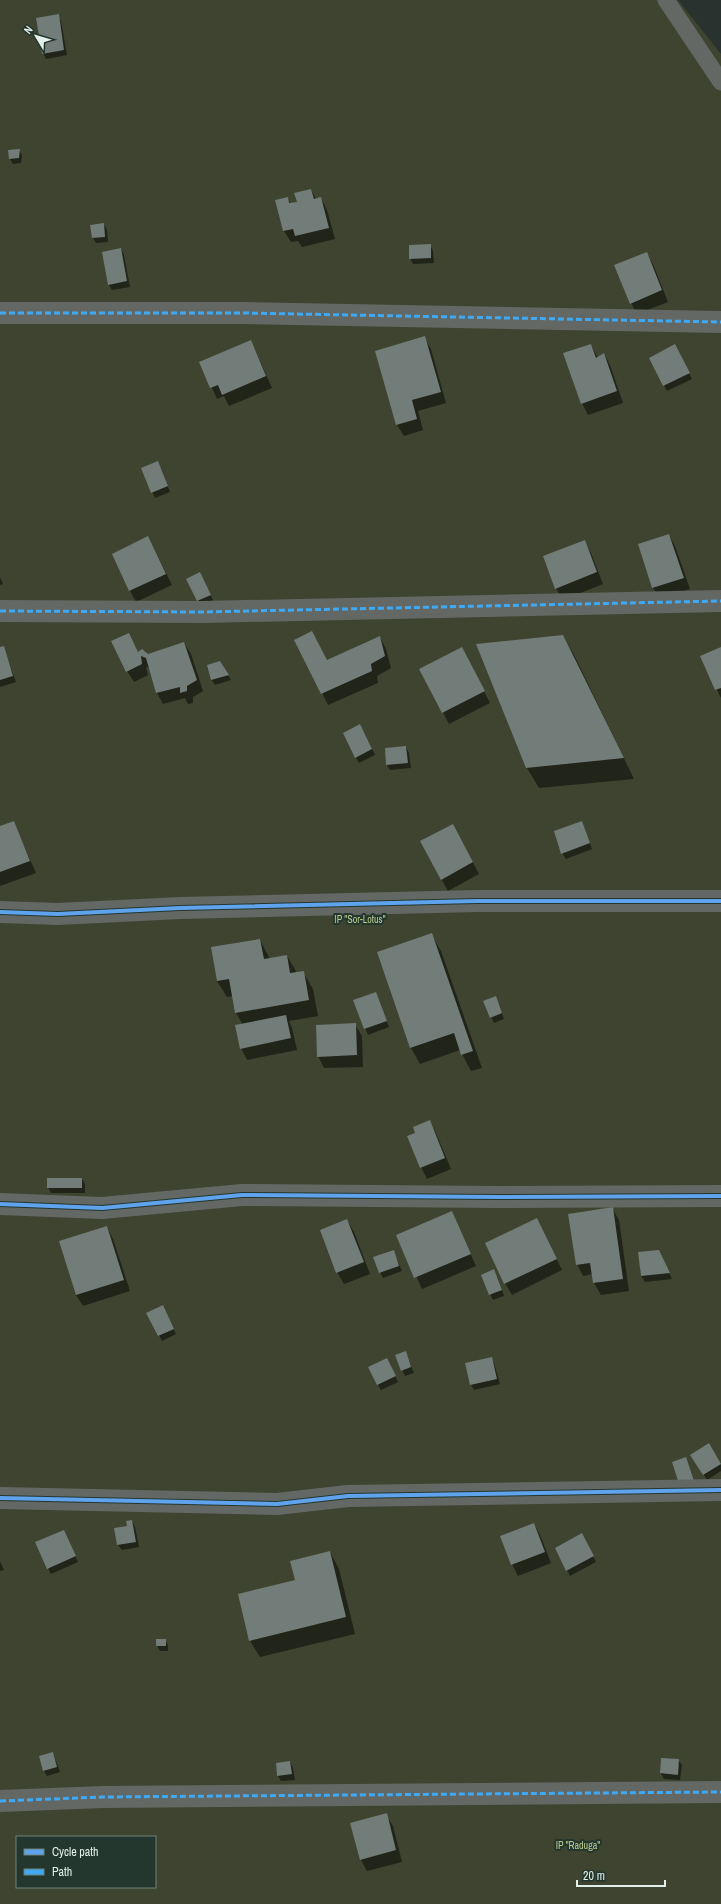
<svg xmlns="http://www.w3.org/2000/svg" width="721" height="1904" font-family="'Archivo Narrow',sans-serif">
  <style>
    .green { fill: #3e442f; fill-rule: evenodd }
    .shadow { fill: #0007 }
    .building { fill: #727c79 }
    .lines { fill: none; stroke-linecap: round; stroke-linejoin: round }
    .lane { stroke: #636864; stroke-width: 17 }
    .street { stroke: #636864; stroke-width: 22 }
    .quiet { stroke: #3fa9f5; stroke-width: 3; stroke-dasharray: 6 3; stroke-linecap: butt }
    .cycleway-casing { stroke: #23372f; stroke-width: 6 }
    .cycleway { stroke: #60a3ed; stroke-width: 4 }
    .labels { text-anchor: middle; stroke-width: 4; stroke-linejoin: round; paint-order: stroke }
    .park-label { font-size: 10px; fill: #bbca8f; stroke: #23372f }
  </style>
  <rect width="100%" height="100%" fill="#28322e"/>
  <path class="green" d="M0 0H678L721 54V1904H0ZM17 1837H155V1887H17Z"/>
  <path class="shadow" d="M58 15 61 21 67 55 46 59 43 53Z
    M19 150 22 155 21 163 13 164 10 159Z
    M311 190 316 199 321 198 327 210 335 239 302 247 298 241 291 242 284 231 276 201 287 198 291 204 298 202Z
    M104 224 107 230 108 242 96 243 93 238Z
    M430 245 433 251 434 263 413 264 410 258Z
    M121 249 124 255 130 287 112 290 109 285Z
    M646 253 653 264 668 302 637 314 631 303Z
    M424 338 431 349 446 403 418 411 423 430 404 436 397 425 376 352Z
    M251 341 272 388 229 406 224 396 217 399 200 362Z
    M591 345 598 358 604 354 610 365 623 403 588 415 582 403Z
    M678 351 692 379 667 391 650 358Z
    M142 468H161L170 492 155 498Z
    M669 535 675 546 690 589 660 599 653 588 639 545Z
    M148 537 172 585 136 602 130 591Z
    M584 541 591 553 603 584 563 600 556 588Z
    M0 577 3 584 0 585Z
    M202 579 213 600 201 606 198 601Z
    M563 636 575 657 634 779 539 788 527 768Z
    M380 637 386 649 391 668 377 676 378 683 328 705 296 640 327 661Z
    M184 643 191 654 203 691 193 697V703L188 704 185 698 163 704 157 693 150 668 146 667 148 675 134 682 127 671 135 645 138 653 148 655Z
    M3 647 16 682 0 687V649Z
    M721 648V698L701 656Z
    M468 660 490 703 449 724 421 670Z
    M220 662 231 680 215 685 211 679Z
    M363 731 375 755 359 763 356 758Z
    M406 747 409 753 411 768 390 770 387 765Z
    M13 822 36 873 0 886V827Z
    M582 822 592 849 566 859 562 853Z
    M459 836 479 874 448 891 421 842Z
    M431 934 441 951 482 1068 471 1071 460 1050 420 1064 411 1048 378 953Z
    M260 940 270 959 287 956 297 973 303 972 313 989 318 1016 289 1021 292 1028 297 1050 247 1060 241 1048 243 1025 236 1013 233 996 227 997 217 981Z
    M378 998 389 1027 368 1035 354 1001Z
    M498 1003 504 1019 494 1023 491 1017Z
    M355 1024 362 1036 363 1067 324 1068 318 1056Z
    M430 1121 436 1133 451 1169 427 1179 421 1167Z
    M82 1179 85 1184V1193H51L48 1187Z
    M612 1208 619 1220 629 1291 601 1295 594 1283 593 1274 583 1276 577 1264Z
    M452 1212 476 1266 422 1289 398 1236Z
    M537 1219 562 1270 512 1295 505 1283Z
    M347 1220 354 1232 370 1274 344 1284 337 1272Z
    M107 1227 113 1239 130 1291 83 1306 76 1295Z
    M393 1251 402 1271 383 1278 380 1272Z
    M639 1253 662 1257 672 1279 645 1282 641 1276Z
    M497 1276 504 1296 493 1300 490 1294Z
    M165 1312 176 1334 162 1341 148 1314Z
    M405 1353 414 1373 405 1376 402 1370Z
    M491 1358 494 1363 500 1384 474 1390 471 1385 466 1364Z
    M390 1364 398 1382 381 1390 378 1385Z
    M708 1445 721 1465V1471L707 1480 692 1455Z
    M132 1521 135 1527 139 1547 122 1550 118 1545 115 1529 128 1527Z
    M534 1524 540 1535 551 1563 518 1576 512 1564Z
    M64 1531 78 1562 51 1574 48 1568Z
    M585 1540 596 1562 570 1576 567 1570Z
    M330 1552 339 1569 355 1634 260 1657 250 1641 296 1581Z
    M0 1561 4 1570 0 1571Z
    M165 1640 168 1645V1651H160L157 1646Z
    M53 1753 60 1772 47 1776 44 1771Z
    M662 1759 678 1760 682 1765 680 1780 664 1779 661 1773Z
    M290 1762 293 1768 295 1780 281 1781 278 1776 277 1764Z
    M386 1815 393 1826 402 1862 367 1871 361 1860Z"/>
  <path class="building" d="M59 14 64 50 42 54 36 18Z
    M20 149 19 158 9 159 8 150Z
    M311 189 314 199 321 197 329 228 295 236 293 229 283 231 275 200 288 197 289 203 297 202 294 193Z
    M104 223 105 237 92 238 90 225Z
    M431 244V258L409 259V245Z
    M121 248 127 281 108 285 102 252Z
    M647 252 662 290 630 304 614 265Z
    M425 336 441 392 412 400 417 419 396 425 375 351Z
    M251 340 266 376 222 395 218 385 210 388 199 362Z
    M591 344 596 358 604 353 617 391 581 404 563 353Z
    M675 344 690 373 663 386 649 358Z
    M158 461 168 486 151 493 141 468Z
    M669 534 684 578 652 588 638 544Z
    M148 536 166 574 129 591 112 554Z
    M585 540 597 572 555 589 543 556Z
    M200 572 211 595 197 601 186 579Z
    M312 631 327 660 380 636 385 656 371 664 372 671 321 694 294 640Z
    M129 633 138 652 142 649 148 654 184 642 197 680 187 686V691L180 693V687L156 693 146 658 141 656 142 664 126 672 111 641Z
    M563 635 624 758 526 768 476 644Z
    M4 646 13 676 0 680V647Z
    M462 647 485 691 442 713 419 669Z
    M721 647V688L715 690 700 656Z
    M220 661 229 675 211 680 207 665Z
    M360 724 372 749 355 758 343 733Z
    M406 746 408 763 386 765 385 748Z
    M14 821 30 861 0 872V826Z
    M582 821 590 843 561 854 554 831Z
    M453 824 473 862 441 880 420 841Z
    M432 933 473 1051 461 1055 454 1033 410 1048 377 952Z
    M260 939 264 959 287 955 290 973 304 971 309 1000 235 1013 229 979 217 981 211 947Z
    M376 992 387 1021 364 1029 353 1000Z
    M496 996 502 1013 490 1018 483 1001Z
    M286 1015 291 1038 240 1049 235 1025Z
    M356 1023 357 1055 317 1057 316 1025Z
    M430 1120 445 1158 420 1168 407 1136 415 1133 413 1127Z
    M47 1178H82V1188H47Z
    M613 1207 623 1279 593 1283 590 1263 576 1265 568 1214Z
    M452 1211 471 1254 414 1278 396 1235Z
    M537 1218 557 1259 504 1284 485 1243Z
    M347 1219 364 1262 336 1273 320 1230Z
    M107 1226 124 1280 76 1295 59 1241Z
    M394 1250 399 1266 379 1273 373 1257Z
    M659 1250 670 1273 641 1276 638 1252Z
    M494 1269 502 1290 489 1295 481 1275Z
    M163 1305 174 1329 158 1336 146 1313Z
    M406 1351 411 1367 401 1371 395 1355Z
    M492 1357 497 1379 470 1385 465 1363Z
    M387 1358 396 1376 377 1385 368 1367Z
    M709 1443 721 1464 703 1475 690 1455Z
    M686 1457 695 1484H679L672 1462Z
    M132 1520 136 1542 117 1545 114 1528 127 1526 126 1521Z
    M534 1523 545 1552 511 1565 500 1536Z
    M64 1530 76 1556 47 1569 35 1542Z
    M582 1533 594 1556 566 1571 555 1548Z
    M330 1551 346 1617 249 1641 238 1594 295 1580 290 1561Z
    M156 1639H166V1646H156Z
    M53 1752 57 1767 43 1771 39 1756Z
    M661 1758 679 1759 678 1775 660 1773Z
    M290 1761 292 1774 277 1776 276 1763Z
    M387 1813 396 1850 360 1860 350 1823Z"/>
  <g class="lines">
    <path class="lane" d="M666 0 721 82"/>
    <path class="street" d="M0 313H243L721 322
      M0 611 202 612 721 601
      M0 912 58 914 180 908 477 901H721
      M0 1204 102 1208 242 1195 497 1197 721 1196
      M0 1498 277 1504 348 1496 721 1490
      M0 1801 103 1797 721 1792"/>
    <path class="quiet" d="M0 313H243L721 322
      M0 611 202 612 721 601
      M0 1801 103 1797 721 1792"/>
    <g class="cycleway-casing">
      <path id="cycleway" d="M0 912 58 914 180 908 477 901H721
        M0 1204 102 1208 242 1195 497 1197 721 1196
        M0 1498 277 1504 348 1496 721 1490"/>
    </g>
    <use href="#cycleway" class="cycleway"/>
  </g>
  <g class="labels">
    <g class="park-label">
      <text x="360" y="923">IP "Sor-Lotus"</text>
      <text x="578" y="1849">IP "Raduga"</text>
    </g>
  </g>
  <rect x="16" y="1836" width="140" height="52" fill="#23372f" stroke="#708179"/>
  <rect x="24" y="1849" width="20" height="6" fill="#60a3ed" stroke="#708179"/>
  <text x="52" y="1856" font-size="12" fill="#e3efe9">Cycle path</text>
  <rect x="24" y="1869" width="20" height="6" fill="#3fa9f5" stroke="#708179"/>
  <text x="52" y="1876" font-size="12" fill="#e3efe9">Path</text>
  <g transform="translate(36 36) rotate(308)" stroke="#23372f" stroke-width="3" paint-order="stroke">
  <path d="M0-3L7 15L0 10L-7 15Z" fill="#e3efe9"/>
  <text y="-6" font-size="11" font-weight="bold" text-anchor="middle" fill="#e3efe9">N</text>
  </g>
  <path d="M577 1880v6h88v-6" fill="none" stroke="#e3efe9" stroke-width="2"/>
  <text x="583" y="1880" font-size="12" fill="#e3efe9" stroke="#23372f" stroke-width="3" paint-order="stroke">20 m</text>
</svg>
